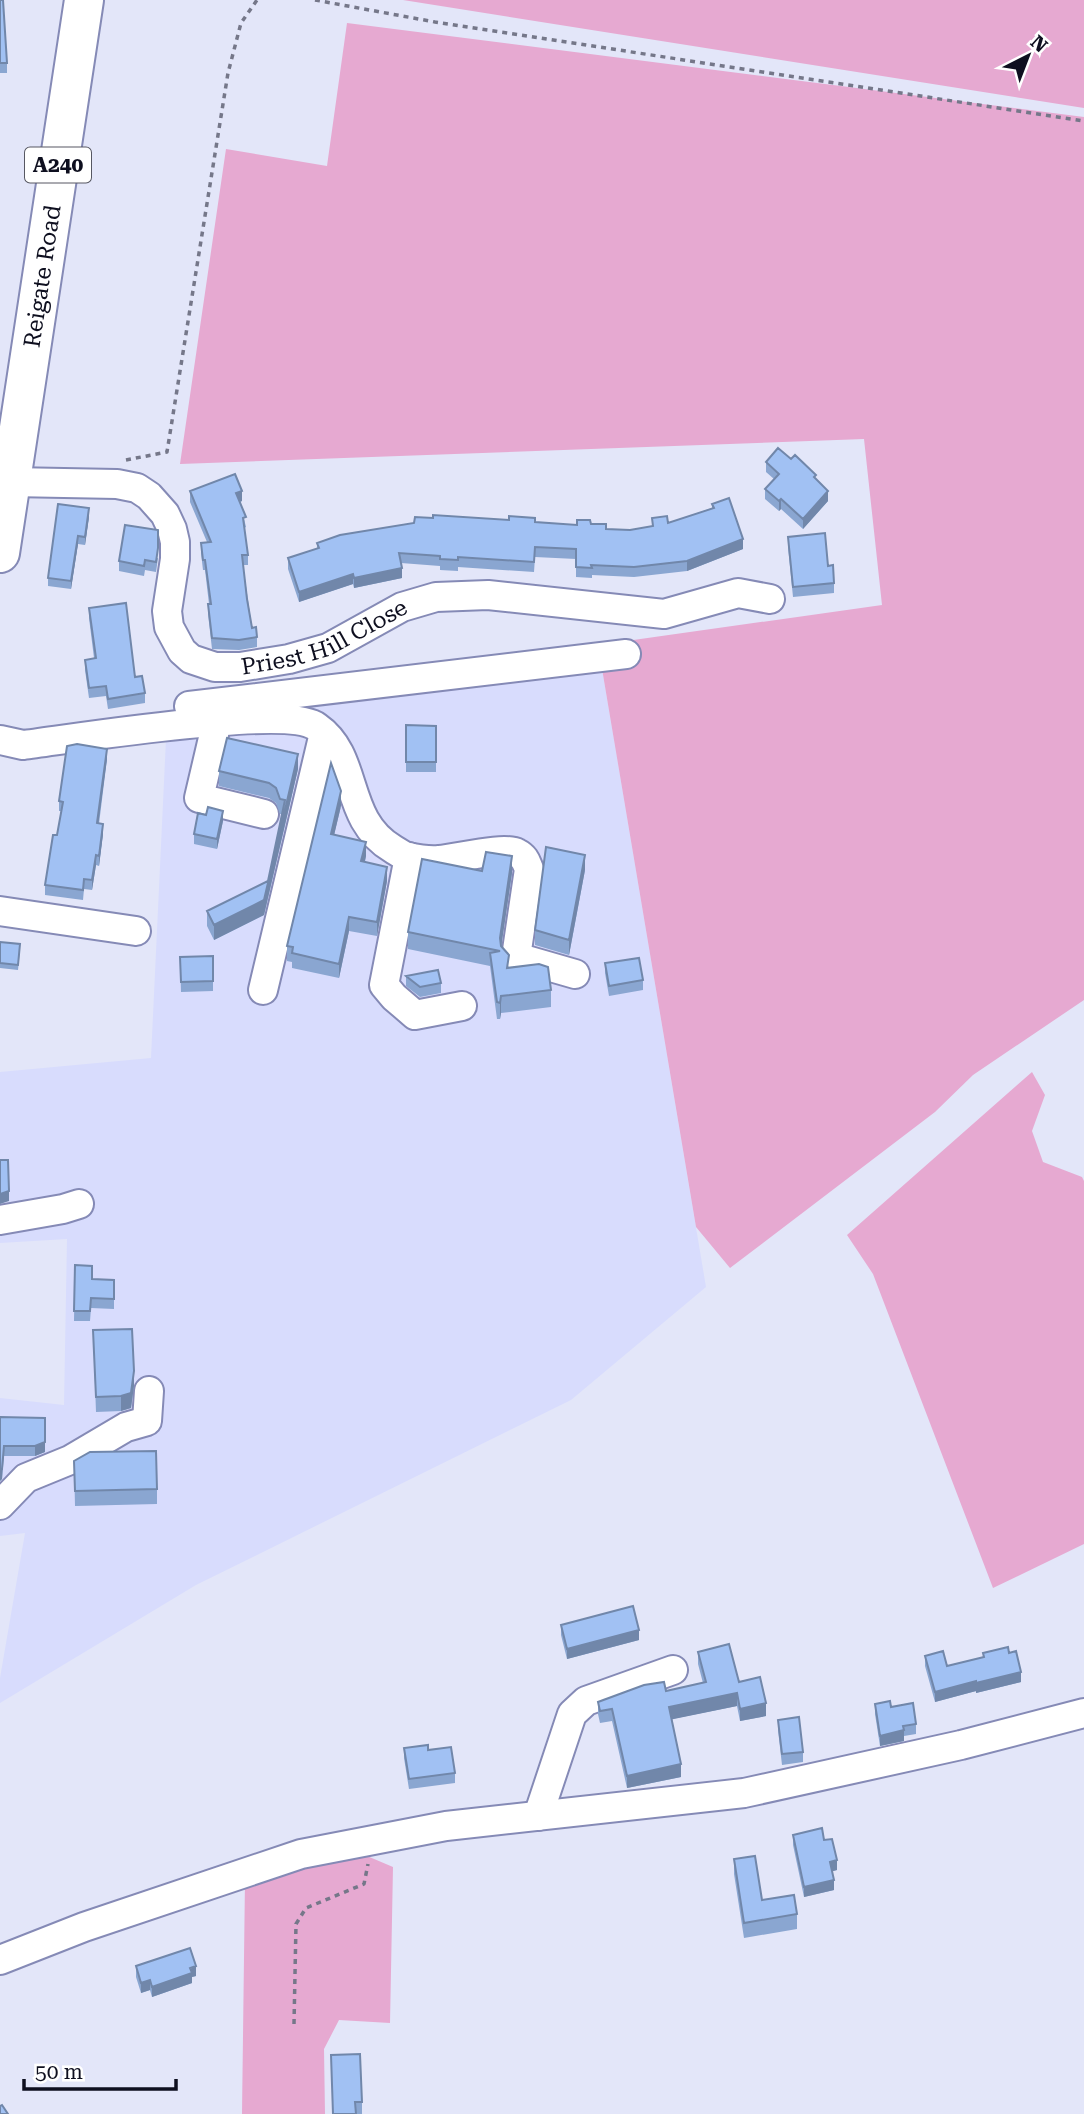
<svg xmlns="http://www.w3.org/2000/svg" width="1084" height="2114" font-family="'Roboto Serif',serif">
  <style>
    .built { fill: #d8dcfd }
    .green { fill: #e6a9d1 }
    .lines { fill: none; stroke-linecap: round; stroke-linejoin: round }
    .minor-casing { stroke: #858ab6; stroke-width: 32 }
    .highway-casing { stroke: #858ab6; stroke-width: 42 }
    .path { stroke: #757789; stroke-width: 3.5; stroke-dasharray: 5 5; stroke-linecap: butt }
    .minor { stroke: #fff; stroke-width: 28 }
    .highway { stroke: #fff; stroke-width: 38 }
    .wall { fill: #8aa6d1 }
    .shaded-wall { fill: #7187aa }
    .building { fill: #a1c1f3; stroke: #7187aa; stroke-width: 2 }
    .labels { text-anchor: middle; stroke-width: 5; stroke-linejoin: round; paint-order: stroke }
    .shield { fill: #fff; stroke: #565762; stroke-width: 2 }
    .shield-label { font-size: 21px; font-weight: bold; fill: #0e0f1f }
    .street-label { font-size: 23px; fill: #0e0f1f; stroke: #fff }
  </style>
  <rect width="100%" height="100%" fill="#e3e6f9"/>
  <path class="built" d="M598 645 706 1287 571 1400 196 1585 0 1703V1678L25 1533 0 1536V1398L64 1405 67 1239 0 1243V1072L151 1058 167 718Z"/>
  <path class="green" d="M403 0H1084V108Z
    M347 23 1084 117V1000L973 1075 935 1112 730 1268 696 1227 598 645 882 605 864 439 180 464 226 149 327 166Z
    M1032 1072 1045 1095 1032 1131 1043 1162 1082 1177 1084 1181V1544L993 1588 873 1274 847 1235Z
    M360 1853 393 1867 390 2023 339 2020 324 2049 325 2114H242L245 1880Z"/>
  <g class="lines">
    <g class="minor-casing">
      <g id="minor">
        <path id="s1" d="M11 482 117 484 137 488 149 496 165 514 172 529 175 542V559L167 611 169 627 182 651 191 659 215 667H240L289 659 328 648 402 607 436 597 488 595 664 614 738 593 770 599"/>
        <path d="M189 706 626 654"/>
        <path d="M217 721 199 798 264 814"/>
        <path d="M0 740 23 745C72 739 285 704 317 727 360 757 342 819 393 849 398 852 402 855 407 857 417 859 429 861 439 860 455 859 505 846 517 853 525 857 526 862 529 869L516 957 575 974"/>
        <path d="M409 857 384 985 394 997 415 1015 462 1006"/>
        <path d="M0 911 136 931"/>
        <path d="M263 990 324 733"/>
        <path d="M0 1220 63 1209 79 1204"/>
        <path d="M0 1505 26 1478 70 1460 126 1427 147 1421 149 1391"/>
        <path d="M538 1816 572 1714 586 1701 673 1670"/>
        <path d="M0 1960 84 1927 301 1854 446 1826 744 1793 961 1745 1084 1713"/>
      </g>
    </g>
    <g class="highway-casing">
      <g id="highway">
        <path id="s2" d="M0 553 84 0"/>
      </g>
    </g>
    <path class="path" d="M315 0 435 22 1084 121
      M126 460 167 452 228 73 241 23 257 0
      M294 2024 296 1924 306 1908 364 1884 368 1864"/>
    <use href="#minor" class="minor"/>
    <use href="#highway" class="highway"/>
  </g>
  <path class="wall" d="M0 0 7 63V73H0Z
    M791 459 816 480 828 501 803 529 781 509 779 511 765 499V489L774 479 766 472V462Z
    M190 491 242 501 240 502 246 527 244 528 248 555V565H243L252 628 257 637V647L239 650 212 649 208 614V604H209L205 570H203L201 553V543L207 542 190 502Z
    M712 504 743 549 687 571 634 577 592 575V578L576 577V559L535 557 534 572 458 567V571L440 570V566L401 563 402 578 354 588 353 584 299 602 288 569V558L317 549V543L535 522 577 525 591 524 606 529 630 530 652 527V518L668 523 712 508Z
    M89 517 85 545 78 544 71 589 48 586V578Z
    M788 537 828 566 834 583V593L793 597 788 547Z
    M158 558 156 572 145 570 144 576 119 571V561Z
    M89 608 145 693V703L108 709 106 696 89 698 85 670V660L94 658 89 618Z
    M406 725 436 726V772H406Z
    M107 759 99 824 103 834 99 866 96 865 92 890 84 889 83 900 45 895V885L57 835 62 811H59V801Z
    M298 769 264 915 214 940 207 926V911L268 881 282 814H280L276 803 269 798 219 786V771Z
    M341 806 334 835 366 856 365 862 387 881 377 936 349 931 339 978 292 968V962L287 961V946Z
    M206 815 223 821 217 849 194 844V834Z
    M585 870 569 955 535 945V930Z
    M482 871 512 873 501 946 509 968 551 990V1007L501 1013 500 1019H497L490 966 408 949V932Z
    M0 942 20 950 18 970 0 968Z
    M213 956V991L181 992 180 957Z
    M605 963 643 980V990L609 996 605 973Z
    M406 976 441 983V993L420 997 406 986Z
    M75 1265 92 1279 114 1280V1309L91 1308 90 1321H74Z
    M93 1330 134 1386 131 1408 121 1411 96 1412Z
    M0 1417 45 1452 35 1456H4L2 1479 0 1481Z
    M74 1461 157 1489V1504L75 1506Z
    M561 1625 639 1640 567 1659 561 1635Z
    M698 1652 739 1682 766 1716 740 1721 737 1706 672 1719 681 1777 627 1788 612 1721 600 1723 598 1714V1702L666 1691 703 1683 698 1664Z
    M983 1653H1009L1021 1682 976 1693V1691L935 1702 925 1666V1656L947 1666 983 1657Z
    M875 1704 891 1707 916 1724V1734L904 1736V1741L880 1746 875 1714Z
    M778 1720 803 1752V1762L782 1765 778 1730Z
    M404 1748 428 1750 455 1773V1783L409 1789 404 1758Z
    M793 1835 824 1840 837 1870 832 1871 834 1890 804 1897 793 1845Z
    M734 1859 762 1900 797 1914V1929L744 1938 734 1874Z
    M136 1966 196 1976 192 1977V1983L152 1997 150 1990 141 1993 136 1977Z
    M331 2055 362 2102V2114H333Z"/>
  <path class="shaded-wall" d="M242 491V501L236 503V493Z
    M828 491V501L803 529V519Z
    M781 499V509L779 511V501Z
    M89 508V517L85 545V537Z
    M78 536V544L71 589V581Z
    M743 539V549L687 571V561Z
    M402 568V578L354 588V578Z
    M353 574V584L299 602V592Z
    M107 749V759L97 833V823Z
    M298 754V769L264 915 214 940V925L264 900Z
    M341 791V806L331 848V834Z
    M223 811V821L217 849V839Z
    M103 824V834L99 866V856Z
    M366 842V856L361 876V861Z
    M96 855V865L92 890V880Z
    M585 855V870L569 955V940Z
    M512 856V873L500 955V938Z
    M387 867V881L377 936V922Z
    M349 917V931L339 978V964Z
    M501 996V1013L500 1019V1003Z
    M9 1191V1201L0 1204V1194Z
    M134 1371V1386L131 1408 121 1411V1396Z
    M45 1428V1452L35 1456V1446Z
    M4 1446 2 1479 0 1481V1471Z
    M639 1630V1640L567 1659V1649Z
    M1021 1672V1682L976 1693V1683Z
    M976 1681V1691L935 1702V1692Z
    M737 1693V1706L669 1720V1707Z
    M766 1703V1716L740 1721V1709Z
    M904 1730V1741L880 1746V1736Z
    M681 1764V1777L627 1788V1776Z
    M837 1860V1870L830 1872V1862Z
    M834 1880V1890L804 1897V1887Z
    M196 1966V1976L192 1977V1983L152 1997V1987Z
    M150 1980V1990L141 1993V1983Z"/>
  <path class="building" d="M0 0H3L7 63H0Z
    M778 448 791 459 795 455 816 475 814 477 828 491 803 519 781 499 779 501 765 489 779 474 766 462Z
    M235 474 242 491 236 493 246 517 243 518 248 555H242L247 599 252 628 256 627 257 637 239 640 212 638 208 604H211L205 560H203L201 543 211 542 190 491Z
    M729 498 743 539 687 561 634 567 591 565 592 568 576 567V549L535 547 534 562 458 557V560L440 559V556L399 553 402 568 354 578 353 574 299 592 288 558 319 548 317 543 340 535 414 523 415 517 433 518V515L509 520V516L535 518V522L577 525V520H590L591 524H606V529L630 530 653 526 652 518 667 516 668 523 714 508 712 504Z
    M58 504 89 508 85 537 78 536 71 581 48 578Z
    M125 525 158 530V548L156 562 145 560 144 566 119 561Z
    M825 533 828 566 833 565 834 583 793 587 788 537Z
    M126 603 135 677 142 676 145 693 108 699 106 686 89 688 85 660 96 658 89 608Z
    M406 725 436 726V762H406Z
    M227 738 298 754 264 900 214 925 207 911 268 881 285 800 280 799 276 788 269 783 219 771Z
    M77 744 107 749 97 823 103 824 99 856 96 855 92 880 84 879 83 890 45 885 53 835H57L63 802 59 801 67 746Z
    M331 763 341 791 331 834 366 842 361 861 387 867 377 922 349 917 339 964 292 953 293 947 287 946Z
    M208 807 223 811 217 839 194 834 198 813 206 815Z
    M546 847 585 855 569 940 535 930Z
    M486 852 512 856 500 938 501 946 509 955 507 968 539 964 548 967 551 990 501 996 500 1003 497 1002 490 953 500 951 408 932 422 859 482 871Z
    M0 942 20 944 18 965 0 963Z
    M213 956V981L181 982 180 957Z
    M639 958 643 980 609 986 605 963Z
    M438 970 441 983 420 987 406 976Z
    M0 1160H8L9 1191 0 1194Z
    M75 1265 92 1266V1279L114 1280V1299L91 1298 90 1311H74Z
    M132 1329 134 1371 131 1393 121 1396 96 1397 93 1330Z
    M0 1417 45 1418V1442L35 1446H4L2 1469 0 1471Z
    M156 1451 157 1489 75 1491 74 1461 90 1452Z
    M633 1606 639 1630 567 1649 561 1625Z
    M729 1644 739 1682 760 1677 766 1703 740 1709 737 1693 669 1707 681 1764 627 1776 612 1709 600 1711 598 1702 644 1685 664 1682 666 1691 706 1682 698 1652Z
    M1008 1647 1009 1653 1016 1651 1021 1672 976 1683V1681L935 1692 925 1656 943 1651 947 1666 984 1657 983 1653Z
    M890 1701 891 1707 913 1703 916 1724 903 1726 904 1730 880 1736 875 1704Z
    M799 1717 803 1752 782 1754 778 1720Z
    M428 1745V1750L451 1747 455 1773 409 1779 404 1748Z
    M822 1828 824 1840 832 1839 837 1860 830 1862 834 1880 804 1887 793 1835Z
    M755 1856 762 1900 794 1895 797 1914 744 1923 734 1859Z
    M190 1948 196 1966 190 1968 192 1973 152 1987 150 1980 141 1983 136 1966Z
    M360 2054 362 2102H355L356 2114H333L331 2055Z
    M2 2105 8 2114H0V2106Z"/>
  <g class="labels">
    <rect class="shield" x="25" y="147.5" width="66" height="35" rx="5"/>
    <g class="shield-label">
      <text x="58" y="172">A240</text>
    </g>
    <g class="street-label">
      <text dy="8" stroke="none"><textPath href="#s2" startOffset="280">Reigate Road</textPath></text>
      <text dy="8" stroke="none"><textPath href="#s1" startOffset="460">Priest Hill Close</textPath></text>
    </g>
  </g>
  <g transform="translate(1028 56) rotate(42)" stroke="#ffffff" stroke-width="5" paint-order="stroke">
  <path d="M0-5L12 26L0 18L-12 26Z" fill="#0e0f1f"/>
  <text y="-10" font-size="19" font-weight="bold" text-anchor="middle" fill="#0e0f1f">N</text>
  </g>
  <path d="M24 2079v10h152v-10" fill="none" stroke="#0e0f1f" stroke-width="3.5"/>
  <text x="35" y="2079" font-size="21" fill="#0e0f1f" stroke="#ffffff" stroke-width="5" paint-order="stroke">50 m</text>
</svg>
